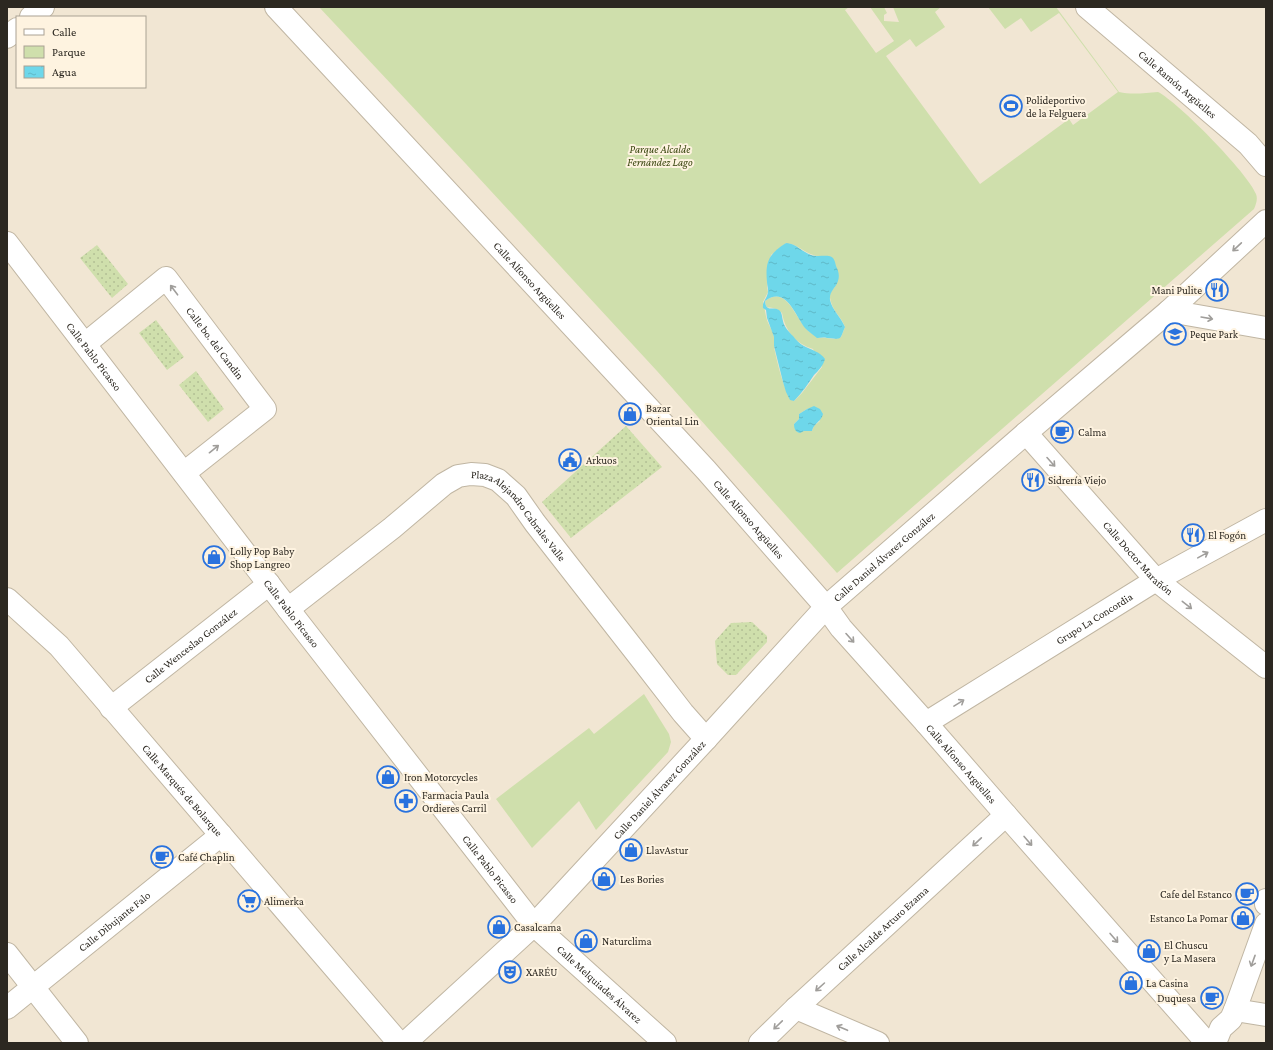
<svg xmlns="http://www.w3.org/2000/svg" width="1273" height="1050" font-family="'Crimson Pro',serif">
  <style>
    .grass { fill: url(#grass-dots) }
    .park { fill: #cfdfac; fill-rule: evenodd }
    .water { fill: url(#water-ripples) }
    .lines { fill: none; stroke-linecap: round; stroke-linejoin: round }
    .minor-casing { stroke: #c0b6a3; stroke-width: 24 }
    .minor { stroke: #fff; stroke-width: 22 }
    .oneway { stroke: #a09e9b }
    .labels { text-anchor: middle; stroke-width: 4; stroke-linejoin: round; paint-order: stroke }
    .street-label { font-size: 11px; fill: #2c2821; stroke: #fef3e0 }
    .poi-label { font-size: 11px; fill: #2c2821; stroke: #fef3e0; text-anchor: start }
    .park-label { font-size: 11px; font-style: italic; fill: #36430b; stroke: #fef3e0 }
  </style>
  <defs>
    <pattern id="grass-dots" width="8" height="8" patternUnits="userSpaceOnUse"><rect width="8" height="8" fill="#cfdfac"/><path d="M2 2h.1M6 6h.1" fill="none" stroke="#b2bf94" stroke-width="1.8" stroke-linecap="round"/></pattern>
    <pattern id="water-ripples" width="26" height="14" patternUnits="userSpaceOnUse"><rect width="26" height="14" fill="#6ed7ea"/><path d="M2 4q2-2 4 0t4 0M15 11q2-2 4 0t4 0" fill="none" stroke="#5fb9c8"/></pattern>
  </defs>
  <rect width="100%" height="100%" fill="#f1e6d3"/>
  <path class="grass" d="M97 245 128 284 112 298 80 258Z
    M156 320 184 357 167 370 139 333Z
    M196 371 224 409 208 422 179 385Z
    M626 426 662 467 571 538 542 502Z
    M752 622 767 636V642L736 675H728L717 664 715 641 731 623Z"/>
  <path class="park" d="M319 7H849L845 10 876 53 894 41 870 7H884L887 13 884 15V21L899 22 893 7H941L935 12 945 27 916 47 910 39 886 56 980 184 1069 119 1073 125 1118 92 1059 13 1031 32 1021 18 1005 29 988 7H1056L1119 92C1132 95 1145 93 1158 92 1178 102 1248 173 1256 194 1258 199 1256 204 1254 209L837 573 657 371 466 164ZM786 243C800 244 809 259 825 256 834 264 839 266 837 279 837 280 836 285 836 285 832 292 828 292 831 302 833 311 842 318 845 327L841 337C832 341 829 337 820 338 815 335 808 332 805 327 794 315 786 285 765 301 766 311 770 306 776 309 778 310 780 311 782 313 785 331 796 344 813 349L822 367 802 393 794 401C785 398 776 357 774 347 774 344 774 340 774 337 773 331 769 326 767 320 765 314 765 308 763 302L768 292 767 287 771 255ZM807 409 820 421 814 426 812 431H804L794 426V424L799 419V414Z
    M644 694 669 734 671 742 668 752 596 830 579 801 532 848 496 799 589 728 594 734Z"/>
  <path class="water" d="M786 243C796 243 802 252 811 255 817 257 824 255 829 256 834 257 835 261 836 266 838 270 840 275 838 281 836 288 829 291 830 300 832 310 841 317 845 327 839 341 843 339 827 338 823 337 820 338 817 338 813 335 808 331 805 328 795 315 786 285 765 301 766 313 773 306 779 310 782 312 782 317 783 321 784 327 789 332 793 336 796 340 800 344 804 346 812 350 820 352 825 359 823 366 819 370 814 375 808 384 802 393 794 401L790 400 786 392 783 382 774 346V337L767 318 766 310 763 308C762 301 768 298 768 291 768 288 767 284 767 282 765 261 769 254 786 243Z
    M814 406 820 409 823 414C821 422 814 423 812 431H804L800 433C795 432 794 428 794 424L799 419V414L807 409Z"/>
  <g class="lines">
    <g class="minor-casing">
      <g id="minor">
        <path id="s1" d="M276 7 642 401 706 470 826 607 841 628 926 723 1006 815 1207 1043"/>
        <path id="s2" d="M1087 7 1248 144 1266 165"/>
        <path d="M31 17 43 7"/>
        <path d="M7 37 17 29"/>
        <path id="s3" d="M7 243 288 609 534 925 665 1043"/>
        <path d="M1169 311 1266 328"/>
        <path id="s4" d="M85 344 166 278 265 409 184 473"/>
        <path id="s5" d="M1026 433 1156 580 1266 667"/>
        <path id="s6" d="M7 599 59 646 399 1043"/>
        <path id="s7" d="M288 609 392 528 444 484 458 476 471 474 485 475 498 480 516 496 535 523 642 660 683 713 706 739"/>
        <path id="s8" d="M111 708 269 584"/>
        <path id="s9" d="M926 723 1156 580 1266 520"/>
        <path d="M1266 900V904"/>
        <path d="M7 954 77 1043"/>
        <path id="s10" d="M7 1008 221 835"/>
        <path d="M796 1008 878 1043"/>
        <path d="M1235 1010 1266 1015"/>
        <path id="s11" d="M405 1043 534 925 706 739 826 607 1026 433 1169 311 1266 221"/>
        <path id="s12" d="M760 1043 796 1008 1006 815"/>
        <path d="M1215 1043 1221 1028 1231 1019 1235 1010 1266 924"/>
      </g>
    </g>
    <use href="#minor" class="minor"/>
  </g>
  <defs><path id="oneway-shaft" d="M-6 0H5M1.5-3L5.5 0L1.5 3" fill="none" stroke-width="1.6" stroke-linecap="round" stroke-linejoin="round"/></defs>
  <g class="oneway">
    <use href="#oneway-shaft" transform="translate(1237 247) rotate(137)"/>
    <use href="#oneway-shaft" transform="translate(174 290) rotate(-127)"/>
    <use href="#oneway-shaft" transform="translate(1207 318) rotate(10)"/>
    <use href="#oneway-shaft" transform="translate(214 449) rotate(-39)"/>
    <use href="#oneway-shaft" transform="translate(1051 462) rotate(48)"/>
    <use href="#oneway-shaft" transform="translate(1203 555) rotate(-29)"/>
    <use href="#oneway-shaft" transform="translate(1187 605) rotate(38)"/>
    <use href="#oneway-shaft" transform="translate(850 638) rotate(48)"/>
    <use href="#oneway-shaft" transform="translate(959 703) rotate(-32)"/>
    <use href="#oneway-shaft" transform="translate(1028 841) rotate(49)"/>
    <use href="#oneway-shaft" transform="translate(977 842) rotate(137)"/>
    <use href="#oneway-shaft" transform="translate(1114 938) rotate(49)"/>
    <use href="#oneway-shaft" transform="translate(1253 961) rotate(110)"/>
    <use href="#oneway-shaft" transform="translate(820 987) rotate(138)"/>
    <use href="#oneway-shaft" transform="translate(778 1025) rotate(136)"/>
    <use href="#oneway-shaft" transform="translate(842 1028) rotate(-157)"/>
  </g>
  <defs>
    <g id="stadium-ring" transform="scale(1.15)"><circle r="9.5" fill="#fef3e0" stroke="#2972de" stroke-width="1.5"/><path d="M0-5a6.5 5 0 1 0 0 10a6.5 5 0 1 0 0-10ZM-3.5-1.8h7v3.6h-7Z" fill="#2972de"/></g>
    <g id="restaurant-ring" transform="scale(1.15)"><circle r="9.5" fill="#fef3e0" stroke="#2972de" stroke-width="1.5"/><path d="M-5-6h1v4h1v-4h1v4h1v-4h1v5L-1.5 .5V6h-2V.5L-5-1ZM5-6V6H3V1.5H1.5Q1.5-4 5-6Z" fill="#2972de"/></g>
    <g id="school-ring" transform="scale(1.15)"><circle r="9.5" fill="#fef3e0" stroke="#2972de" stroke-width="1.5"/><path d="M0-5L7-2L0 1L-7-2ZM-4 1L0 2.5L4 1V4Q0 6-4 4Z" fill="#2972de"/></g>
    <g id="shop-ring" transform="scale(1.15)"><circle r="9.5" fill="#fef3e0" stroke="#2972de" stroke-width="1.5"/><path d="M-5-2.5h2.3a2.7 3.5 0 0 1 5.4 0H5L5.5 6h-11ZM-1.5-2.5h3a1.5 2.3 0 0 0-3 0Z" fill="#2972de"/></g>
    <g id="cafe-ring" transform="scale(1.15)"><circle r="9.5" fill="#fef3e0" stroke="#2972de" stroke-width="1.5"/><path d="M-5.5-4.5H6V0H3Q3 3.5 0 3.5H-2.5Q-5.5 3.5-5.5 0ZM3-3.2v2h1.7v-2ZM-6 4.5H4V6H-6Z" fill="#2972de"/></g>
    <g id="civic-ring" transform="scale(1.15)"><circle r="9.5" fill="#fef3e0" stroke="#2972de" stroke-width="1.5"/><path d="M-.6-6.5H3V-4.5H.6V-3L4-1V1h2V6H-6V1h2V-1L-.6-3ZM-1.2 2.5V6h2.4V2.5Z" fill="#2972de"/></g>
    <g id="pharmacy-ring" transform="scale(1.15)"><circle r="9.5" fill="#fef3e0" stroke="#2972de" stroke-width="1.5"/><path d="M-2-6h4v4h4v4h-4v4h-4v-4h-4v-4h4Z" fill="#2972de"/></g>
    <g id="supermarket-ring" transform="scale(1.15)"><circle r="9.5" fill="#fef3e0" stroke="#2972de" stroke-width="1.5"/><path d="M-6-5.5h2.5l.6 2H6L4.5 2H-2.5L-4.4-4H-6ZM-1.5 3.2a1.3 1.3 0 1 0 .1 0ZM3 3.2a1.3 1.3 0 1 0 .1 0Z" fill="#2972de"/></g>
    <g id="theatre-ring" transform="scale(1.15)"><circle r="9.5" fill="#fef3e0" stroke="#2972de" stroke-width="1.5"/><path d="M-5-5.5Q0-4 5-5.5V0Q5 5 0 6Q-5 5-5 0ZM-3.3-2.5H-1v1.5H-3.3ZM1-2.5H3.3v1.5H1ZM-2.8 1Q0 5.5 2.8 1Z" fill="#2972de"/></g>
  </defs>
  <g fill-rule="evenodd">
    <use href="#stadium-ring" x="1011" y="106"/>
    <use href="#restaurant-ring" x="1217" y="290"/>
    <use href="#school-ring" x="1175" y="334"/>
    <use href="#shop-ring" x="630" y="414"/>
    <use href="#cafe-ring" x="1062" y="432"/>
    <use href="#civic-ring" x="570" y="460"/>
    <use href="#restaurant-ring" x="1033" y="480"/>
    <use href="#restaurant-ring" x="1193" y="535"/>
    <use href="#shop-ring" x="214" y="557"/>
    <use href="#shop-ring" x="388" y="777"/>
    <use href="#pharmacy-ring" x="406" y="801"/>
    <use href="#shop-ring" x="631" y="850"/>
    <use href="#cafe-ring" x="162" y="857"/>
    <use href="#shop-ring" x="604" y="879"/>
    <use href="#cafe-ring" x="1247" y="894"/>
    <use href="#supermarket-ring" x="249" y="901"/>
    <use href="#shop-ring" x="1243" y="918"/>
    <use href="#shop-ring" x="499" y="927"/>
    <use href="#shop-ring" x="586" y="941"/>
    <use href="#shop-ring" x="1149" y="951"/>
    <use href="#theatre-ring" x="510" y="972"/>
    <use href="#shop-ring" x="1131" y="983"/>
    <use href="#cafe-ring" x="1212" y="998"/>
  </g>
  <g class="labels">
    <g class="street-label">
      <text dy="4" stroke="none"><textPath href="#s2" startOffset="119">Calle Ramón Argüelles</textPath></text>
      <text dy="4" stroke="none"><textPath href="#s1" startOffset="373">Calle Alfonso Argüelles</textPath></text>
      <text dy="4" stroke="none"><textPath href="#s4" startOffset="186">Calle bo. del Candin</textPath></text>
      <text dy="4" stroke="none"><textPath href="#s3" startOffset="143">Calle Pablo Picasso</textPath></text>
      <text dy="4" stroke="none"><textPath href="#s7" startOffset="295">Plaza Alejandro Cabrales Valle</textPath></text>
      <text dy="4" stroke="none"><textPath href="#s1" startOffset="697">Calle Alfonso Argüelles</textPath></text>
      <text dy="4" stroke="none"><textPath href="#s11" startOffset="683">Calle Daniel Álvarez González</textPath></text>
      <text dy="4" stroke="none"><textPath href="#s5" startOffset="168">Calle Doctor Marañón</textPath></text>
      <text dy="4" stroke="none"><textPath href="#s3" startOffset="467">Calle Pablo Picasso</textPath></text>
      <text dy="4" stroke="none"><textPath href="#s9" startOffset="198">Grupo La Concordia</textPath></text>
      <text dy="4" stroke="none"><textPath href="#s8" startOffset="101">Calle Wenceslao González</textPath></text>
      <text dy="4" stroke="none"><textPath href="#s1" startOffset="1021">Calle Alfonso Argüelles</textPath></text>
      <text dy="4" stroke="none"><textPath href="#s11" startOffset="359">Calle Daniel Álvarez González</textPath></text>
      <text dy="4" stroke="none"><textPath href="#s6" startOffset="260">Calle Marqués de Bolarque</textPath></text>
      <text dy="4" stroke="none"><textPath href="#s3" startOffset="791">Calle Pablo Picasso</textPath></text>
      <text dy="4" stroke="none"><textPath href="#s10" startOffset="138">Calle Dibujante Falo</textPath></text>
      <text dy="4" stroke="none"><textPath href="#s12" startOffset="168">Calle Alcalde Arturo Ezama</textPath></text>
      <text dy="4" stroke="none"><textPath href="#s3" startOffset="950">Calle Melquiades Álvarez</textPath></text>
    </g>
    <g class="poi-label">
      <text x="1026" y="104">Polideportivo<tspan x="1026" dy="13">de la Felguera</tspan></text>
      <text x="1202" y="294" text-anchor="end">Mani Pulite</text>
      <text x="1190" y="338">Peque Park</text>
      <text x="646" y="412">Bazar<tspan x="646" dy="13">Oriental Lin</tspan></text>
      <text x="1078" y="436">Calma</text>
      <text x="586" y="464">Arkuos</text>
      <text x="1048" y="484">Sidrería Viejo</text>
      <text x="1208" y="539">El Fogón</text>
      <text x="230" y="555">Lolly Pop Baby<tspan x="230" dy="13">Shop Langreo</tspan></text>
      <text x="404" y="781">Iron Motorcycles</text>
      <text x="422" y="799">Farmacia Paula<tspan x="422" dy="13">Ordieres Carril</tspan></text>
      <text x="646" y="854">LlavAstur</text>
      <text x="178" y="861">Café Chaplin</text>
      <text x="620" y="883">Les Bories</text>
      <text x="1232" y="898" text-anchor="end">Cafe del Estanco</text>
      <text x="264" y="905">Alimerka</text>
      <text x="1228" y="922" text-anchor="end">Estanco La Pomar</text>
      <text x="514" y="931">Casalcama</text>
      <text x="602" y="945">Naturclima</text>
      <text x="1164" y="949">El Chuscu<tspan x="1164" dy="13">y La Masera</tspan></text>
      <text x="526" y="976">XARÉU</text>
      <text x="1146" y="987">La Casina</text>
      <text x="1196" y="1002" text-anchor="end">Duquesa</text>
    </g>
    <g class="park-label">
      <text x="660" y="153">Parque Alcalde<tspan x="660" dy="13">Fernández Lago</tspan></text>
    </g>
  </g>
  <rect width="1273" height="1050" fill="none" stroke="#2c2821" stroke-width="16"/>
  <rect x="16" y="16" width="130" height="72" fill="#fef3e0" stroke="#aaa294"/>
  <rect x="24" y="29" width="20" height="6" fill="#ffffff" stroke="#aaa294"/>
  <text x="52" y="36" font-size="12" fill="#2c2821">Calle</text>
  <rect x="24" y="46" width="20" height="12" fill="#cfdfac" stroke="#aaa294"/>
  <text x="52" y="56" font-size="12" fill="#2c2821">Parque</text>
  <rect x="24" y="66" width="20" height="12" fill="url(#water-ripples)" stroke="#aaa294"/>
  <text x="52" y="76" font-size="12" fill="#2c2821">Agua</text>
</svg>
